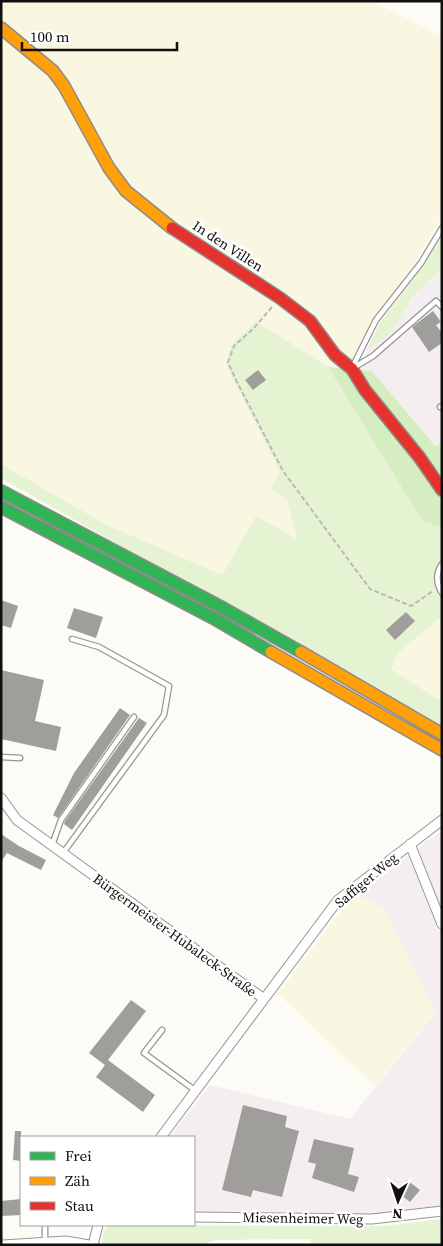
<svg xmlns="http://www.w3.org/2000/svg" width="443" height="1246" font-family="'Source Serif 4',serif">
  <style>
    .industrial { fill: #f4eef1 }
    .farmland { fill: #f9f7e1 }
    .green { fill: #e6f3d3 }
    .forest { fill: #d6ecc1 }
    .building { fill: #a09e9a }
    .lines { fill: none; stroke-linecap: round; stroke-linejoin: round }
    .lane-casing { stroke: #969693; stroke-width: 7 }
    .street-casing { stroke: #969693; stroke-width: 11 }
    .fast-casing { stroke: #8d8c8a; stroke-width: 14 }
    .slow-casing { stroke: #8d8c8a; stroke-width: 14 }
    .jam-casing { stroke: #8d8c8a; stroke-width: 14 }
    .path { stroke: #b9b9b8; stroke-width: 2; stroke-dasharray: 5 2.5; stroke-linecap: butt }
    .lane { stroke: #fffefe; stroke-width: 4.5 }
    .street { stroke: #fffefe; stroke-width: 9 }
    .fast { stroke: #30b455; stroke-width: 11 }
    .slow { stroke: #ff9f0a; stroke-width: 11 }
    .jam { stroke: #e5322d; stroke-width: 11 }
    .labels { text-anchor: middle; stroke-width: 5; stroke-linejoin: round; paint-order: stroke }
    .street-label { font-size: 14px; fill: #101010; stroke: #fff }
  </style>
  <rect width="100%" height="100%" fill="#fcfbf5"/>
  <path class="industrial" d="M442 270V443L435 446 372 371 362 370 367 349 379 344 393 329 420 289Z
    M442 831V1210L375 1217 194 1213V1137H170L210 1085 350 1119 436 1012 384 909 358 896 424 843Z"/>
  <path class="farmland" d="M1 1H371L442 36V216L402 284 374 316 347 369 328 367 256 321 226 365 280 472 298 540 256 516 222 575 107 525 1 464Z
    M442 616V702L391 669 398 653Z
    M358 896 384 909 436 1012 375 1086 278 994 343 908Z"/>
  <path class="green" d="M442 236V270C435 276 427 282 421 288 401 310 396 338 367 349L380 323 424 265Z
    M256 321 328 367 423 522 442 527V616L398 653 391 669 442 702V729L1 478V464L107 525 222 575 256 516 297 539 287 500 270 489 280 472 226 365 231 346Z
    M442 1219V1245H311V1239L215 1240 202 1245H102L104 1231 110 1225 383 1226Z"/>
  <path class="forest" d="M328 367 372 371 435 446 442 443V527L423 522Z"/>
  <path class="building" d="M433 311 441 322 436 325 442 333V343L429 352 412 327Z
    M258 370 266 380 253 390 245 380Z
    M1 600 18 606 11 628 1 625Z
    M74 608 103 617 96 638 67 628Z
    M406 612 415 621 395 640 386 630Z
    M1 670 44 680 35 721 61 727 56 751 1 739Z
    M120 708 130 715 58 818 53 815 74 773Z
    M139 718 147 723 72 830 64 824 65 821Z
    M1 834 19 846 46 860 41 870 7 853 1 862Z
    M131 1000 146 1011 108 1060 155 1095 143 1112 96 1077 105 1065 89 1053Z
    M243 1105 287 1116 285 1127 299 1131 282 1197 253 1190 251 1197 222 1190Z
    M15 1131H21V1161L13 1160Z
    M314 1139 354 1148 348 1174 359 1177 354 1192 312 1178 316 1164 308 1162Z
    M407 1180 420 1190 410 1202 397 1192Z
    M21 1199V1215L1 1216V1201Z"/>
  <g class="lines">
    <g class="lane-casing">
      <path id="lane" d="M352 368 376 320 421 263 442 228
        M353 368 373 356 436 301 442 307
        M440 407 442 406
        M442 564C435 574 436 583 442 593
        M1 757 20 758
        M52 845 61 820 134 717
        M63 853 164 715 169 686 99 647 72 639
        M162 1030 144 1053 196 1091
        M45 1225V1242"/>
    </g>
    <g class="street-casing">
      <path id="street" d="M1 798 17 820 264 999
        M410 844 442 924
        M161 1137 338 900 442 820
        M194 1217 372 1219 442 1211
        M3 1245 66 1241 89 1245
        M93 1245 98 1225"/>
    </g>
    <g class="fast-casing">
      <path id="fast" d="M1 491 223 608 301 652
        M1 507 213 618 271 652"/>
    </g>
    <g class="slow-casing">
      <path id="slow" d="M1 28 53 71 64 86 109 168 126 191 172 228
        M271 652 442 750
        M301 652 442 734"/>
    </g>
    <g class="jam-casing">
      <path id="jam" d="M172 228 280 298 310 321 335 355 352 369 365 390 420 458 442 490"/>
    </g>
    <path class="path" d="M272 307 254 328 234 346 228 362 236 380 283 471 370 589 411 606 433 591"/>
    <use href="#lane" class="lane"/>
    <use href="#street" class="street"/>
    <use href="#fast" class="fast"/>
    <use href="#slow" class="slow"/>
    <use href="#jam" class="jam"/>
  </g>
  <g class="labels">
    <g class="street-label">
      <text transform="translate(228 246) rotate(33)" y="5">In den Villen</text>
      <text transform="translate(366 880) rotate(-40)" y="5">Saffiger Weg</text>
      <text transform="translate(175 935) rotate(36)" y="5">Bürgermeister-Hubaleck-Straße</text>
      <text transform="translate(303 1218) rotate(1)" y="5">Miesenheimer Weg</text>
    </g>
  </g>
  <rect width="443" height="1246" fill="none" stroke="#101010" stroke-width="5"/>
  <rect x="20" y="1136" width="175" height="90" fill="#ffffff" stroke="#9f9f9f"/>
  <rect x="30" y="1152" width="25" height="8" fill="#30b455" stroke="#9f9f9f"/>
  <text x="65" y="1161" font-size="15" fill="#101010">Frei</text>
  <rect x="30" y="1177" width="25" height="8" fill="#ff9f0a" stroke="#9f9f9f"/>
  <text x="65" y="1186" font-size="15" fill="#101010">Zäh</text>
  <rect x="30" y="1202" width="25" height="8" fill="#e5322d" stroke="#9f9f9f"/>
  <text x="65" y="1211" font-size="15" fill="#101010">Stau</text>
  <g transform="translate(398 1201) rotate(183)" stroke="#ffffff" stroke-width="4" paint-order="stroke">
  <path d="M0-4L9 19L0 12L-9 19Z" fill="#101010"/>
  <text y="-8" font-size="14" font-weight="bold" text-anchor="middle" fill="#101010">N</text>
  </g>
  <path d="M22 42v8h155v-8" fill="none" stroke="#101010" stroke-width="2.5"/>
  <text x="30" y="42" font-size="15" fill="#101010" stroke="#ffffff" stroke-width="4" paint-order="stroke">100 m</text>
</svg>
